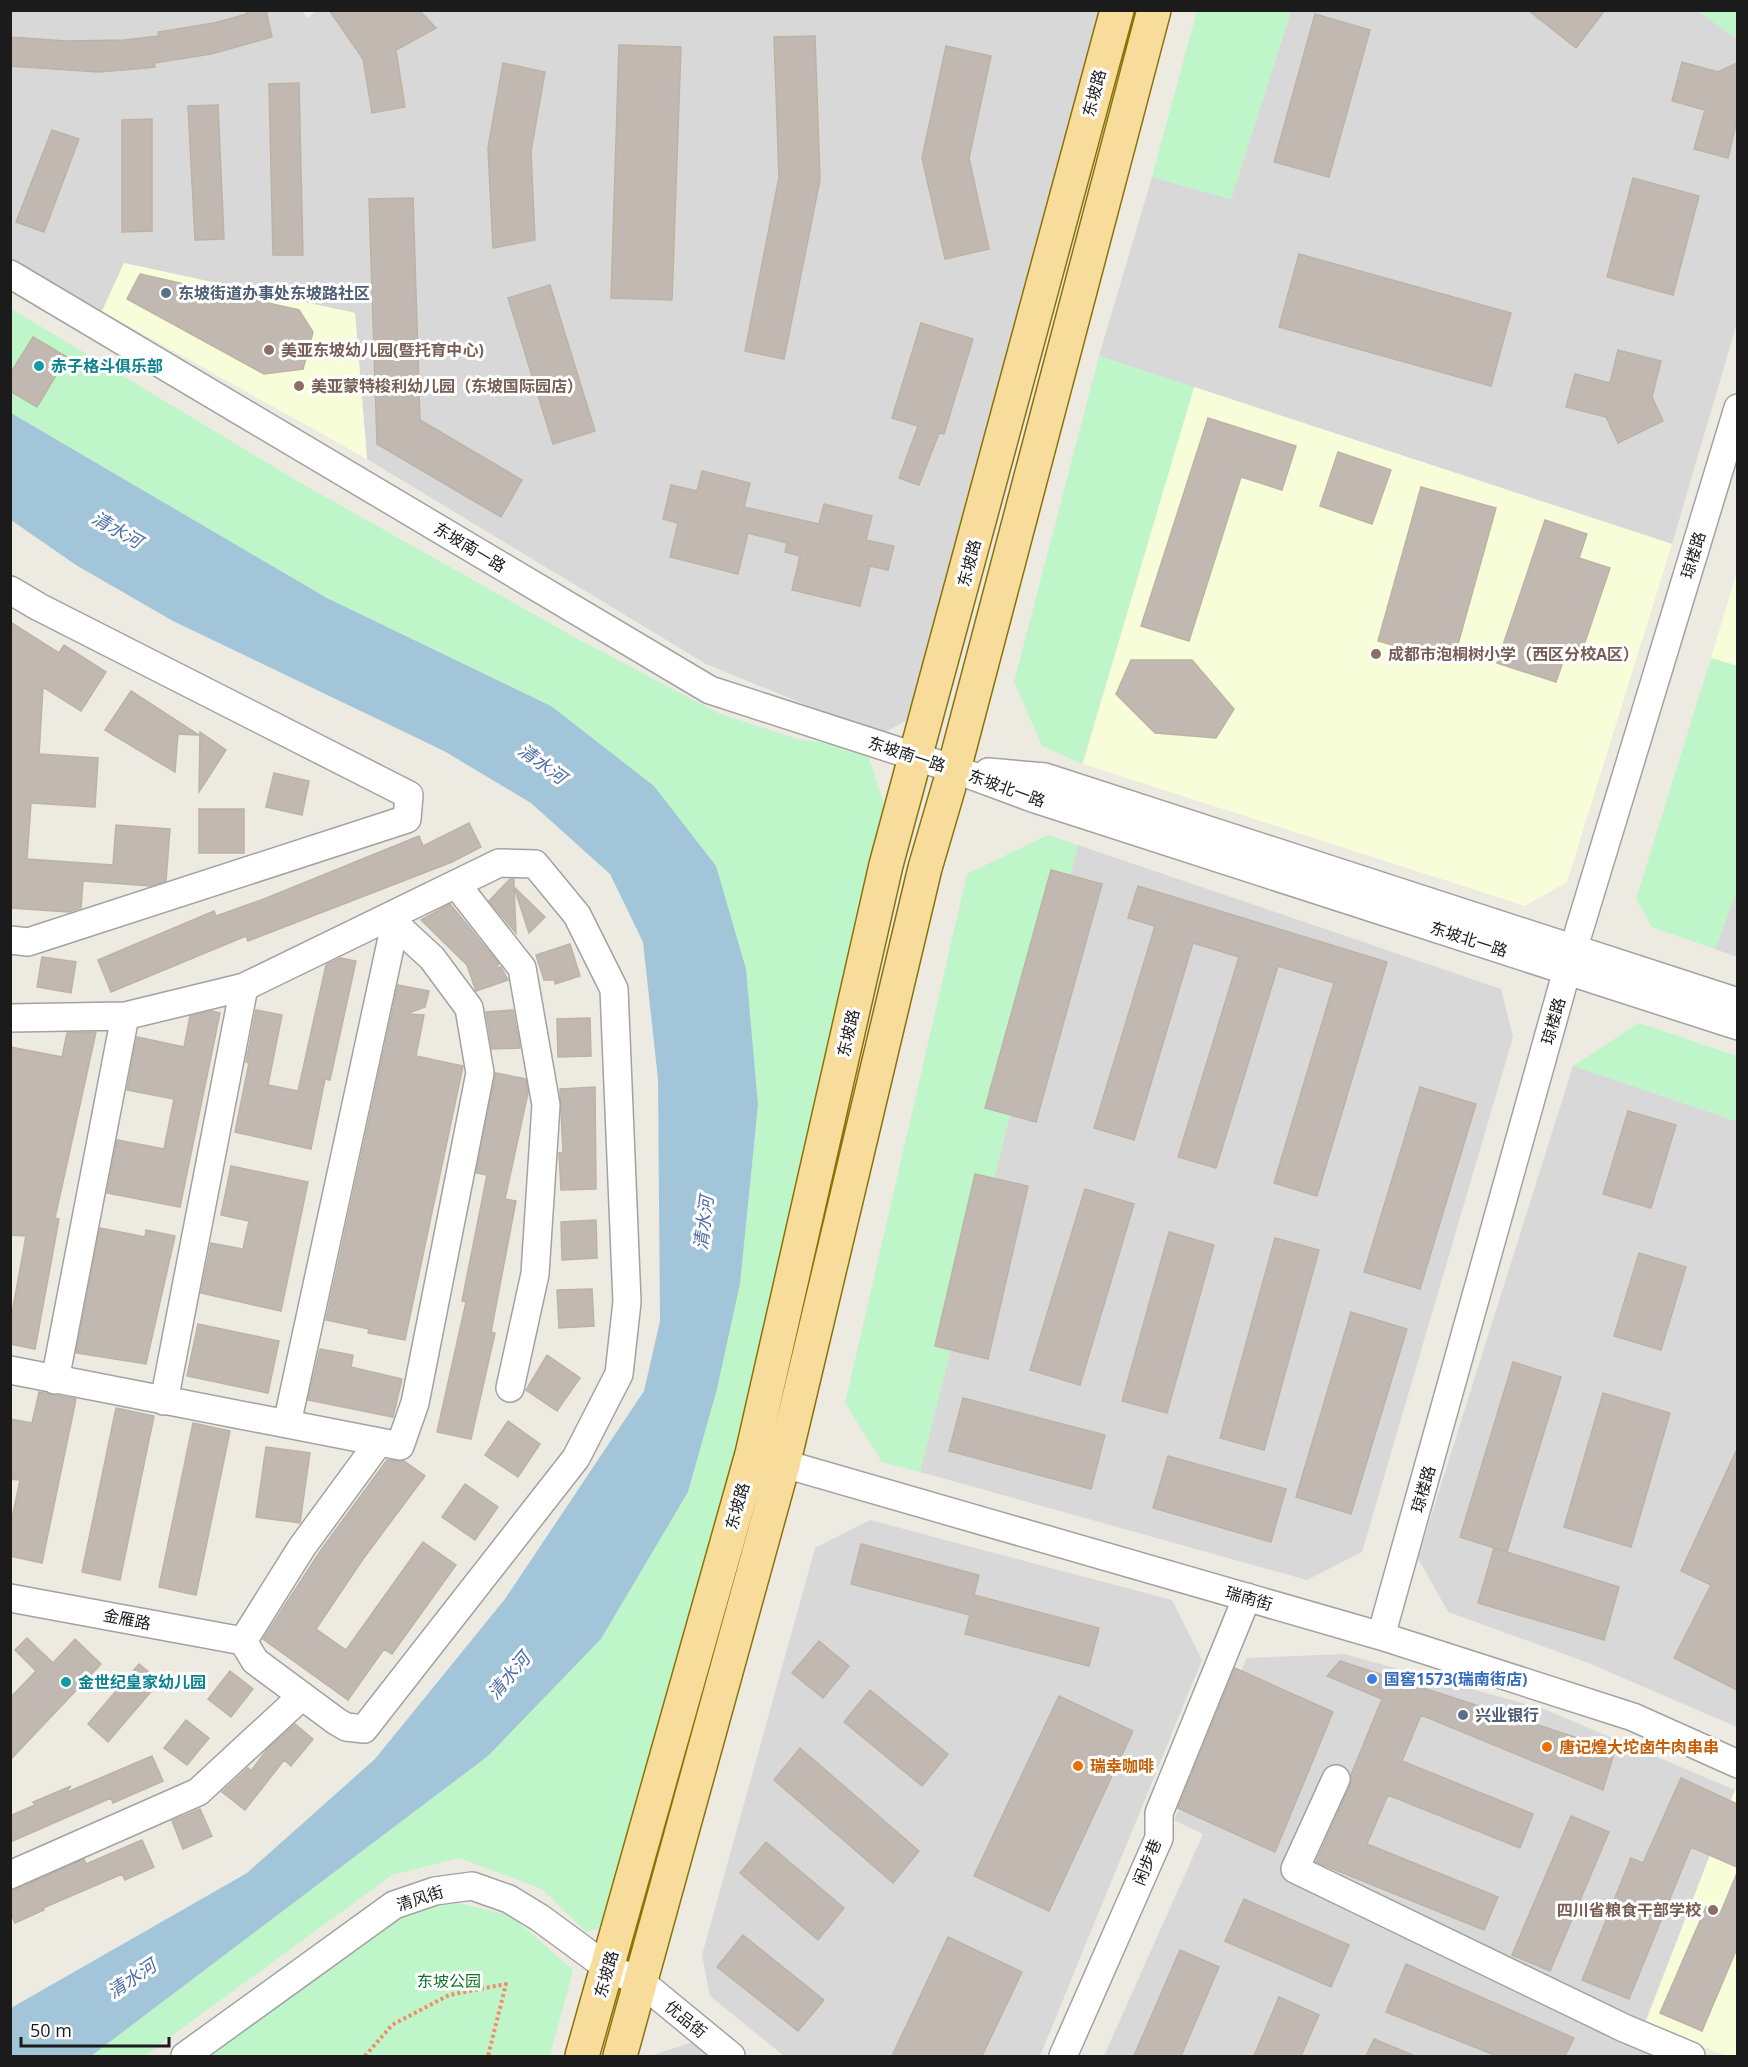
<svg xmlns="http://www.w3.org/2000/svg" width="1748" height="2067" font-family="'Open Sans','Noto Sans SC',sans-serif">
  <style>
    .residential { fill: #d9d8d8 }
    .education { fill: #f8fdd9 }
    .park { fill: #bef6ca }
    .water { fill: #a2c5d9 }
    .building { fill: #c1b9b1; stroke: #bdb3a4; stroke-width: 1.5 }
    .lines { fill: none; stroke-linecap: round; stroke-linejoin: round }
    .minor-casing { stroke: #a2a2a2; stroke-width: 30 }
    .major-casing { stroke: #8c7206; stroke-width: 36 }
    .path { stroke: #f48c6b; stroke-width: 4; stroke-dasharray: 3 3; stroke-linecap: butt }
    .minor { stroke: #fff; stroke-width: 27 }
    .major { stroke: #f8dc9b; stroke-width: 33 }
    .service-dot { fill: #5c6f8a; stroke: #fff; stroke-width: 2 }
    .education-dot { fill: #8d6e63; stroke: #fff; stroke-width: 2 }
    .culture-dot { fill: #0f9aa8; stroke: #fff; stroke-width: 2 }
    .shop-dot { fill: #3f7fe0; stroke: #fff; stroke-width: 2 }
    .food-dot { fill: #e8710a; stroke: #fff; stroke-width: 2 }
    .labels { text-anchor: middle; stroke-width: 6; stroke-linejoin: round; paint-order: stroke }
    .street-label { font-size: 16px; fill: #1b1b1b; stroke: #fff }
    .service-label { font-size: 16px; font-weight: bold; fill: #4e5e75; stroke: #fff; text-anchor: start }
    .education-label { font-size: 16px; font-weight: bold; fill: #785e54; stroke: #fff; text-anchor: start }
    .culture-label { font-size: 16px; font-weight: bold; fill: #0d838f; stroke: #fff; text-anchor: start }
    .shop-label { font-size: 16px; font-weight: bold; fill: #366cbe; stroke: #fff; text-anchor: start }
    .food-label { font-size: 16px; font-weight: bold; fill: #c56008; stroke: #fff; text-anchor: start }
    .park-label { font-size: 16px; fill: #0f7325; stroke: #fff }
    .water-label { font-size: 18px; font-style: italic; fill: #4c6da6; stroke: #fff }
  </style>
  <rect width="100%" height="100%" fill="#eceae1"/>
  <path class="residential" d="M302 10 307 18 318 10 1103 11 918 714 880 735 706 664 367 459 355 313 124 263 102 311 11 259V11Z
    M1291 11H1698L1737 39V323L1672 544 1099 356 1152 177 1231 199Z
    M1078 845 1501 989 1513 1037 1362 1552 1307 1580 920 1472Z
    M1737 890V957L1715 949Z
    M1573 1066 1737 1121V1727L1586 1662 1448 1612 1418 1558Z
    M870 1520 1172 1600 1202 1660 1040 2056H784L710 1996 702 1955 815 1548Z
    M1344 1654 1544 1709 1735 1790 1635 2048 1654 2056H1104L1203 1834 1174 1820 1247 1658Z
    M699 2040 718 2056H650Z"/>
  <path class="education" d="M124 263 355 313 367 459 102 311Z
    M1194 387 1672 544 1567 882 1525 906 1083 764Z
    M1737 571V666L1711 658Z
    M1735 1790 1738 1791 1737 2056H1726L1646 2022Z"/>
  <path class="park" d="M1197 11H1291L1231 199 1152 177Z
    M1698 11H1737V39Z
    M10 308 299 482 576 638 718 713 797 739 866 749 886 810 765 1354 611 1925 586 1932 542 1889 459 1858 392 1875 144 2056H91L488 1756 601 1639 688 1492 717 1389 740 1284 758 1105 551 706 327 598 11 413Z
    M1099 356 1194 387 1082 764 1042 746 1014 682Z
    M1711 658 1738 666 1737 890 1715 949 1652 927 1636 899Z
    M1048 835 1078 845 920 1472 882 1462 845 1403 967 874Z
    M1639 1023 1737 1056V1121L1573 1066Z
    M457 1903 510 1915 573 1970 550 2056H210L372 1932 411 1908Z"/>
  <path class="water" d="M11 413 327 598 551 706 654 786 716 866 746 969 758 1105 740 1284 717 1389 688 1492 601 1639 488 1756 91 2056H11V2008L247 1873 375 1759 505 1599 644 1391 660 1321 658 1079 643 942 610 874 531 803 444 751 173 621 76 565 11 520Z"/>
  <path class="building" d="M246 10H266L272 37 211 54 154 63 155 67 135 69 99 72 10 66V37L66 41 124 40 159 36 158 32 214 23 247 14Z
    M329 10H419L436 28 396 50 405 107 372 113 363 59Z
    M1528 10H1605L1576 48Z
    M1315 14 1370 30 1329 177 1274 162Z
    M815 36 820 180 784 359 745 351 779 177 774 37Z
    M619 45 681 47 672 300 611 298Z
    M946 46 991 56 969 158 989 249 945 259 922 158Z
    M1682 62 1718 72 1737 63V120L1728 158 1694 149 1705 110 1672 101Z
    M503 63 545 72 531 151 535 240 493 248 488 148Z
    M299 83 303 255H273L269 84Z
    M218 105 224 239 195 240 188 106Z
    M152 119V231L122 232V120Z
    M52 130 79 139 44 232 16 222Z
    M1633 178 1699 196 1673 295 1607 277Z
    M413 198 420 420 522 480 501 517 377 444 369 199Z
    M1299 254 1511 313 1491 386 1279 327Z
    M140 274 299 310 313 332 303 369 264 374 127 299Z
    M550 285 595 431 553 444 508 298Z
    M921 323 973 339 944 434 939 433 919 485 899 478 918 426 892 418Z
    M33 337 67 357 37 407 10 391V374Z
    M1618 350 1661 361 1652 397 1663 421 1618 443 1606 417 1566 407 1575 374 1610 383Z
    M1208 418 1296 446 1282 490 1241 477 1189 641 1141 626Z
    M1338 452 1391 470 1372 524 1320 506Z
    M702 471 750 483 744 507 819 524 824 504 872 516 866 540 894 546 888 570 870 566 860 606 792 590 800 556 785 552 787 543 748 533 738 574 670 557 678 523 663 519 671 485 697 491Z
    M1421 487 1496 508 1453 662 1378 641Z
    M1545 520 1587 534 1579 558 1610 568 1581 654 1567 650 1556 682 1497 663Z
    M10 622 59 653 64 645 106 672 81 711 43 687 39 754 98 758 95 807 31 803 27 859 113 865 116 825 170 829 166 881 151 886 83 881 81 908 69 912 10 908Z
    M1131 660H1192L1234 709 1216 738 1155 733 1116 694Z
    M131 691 199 735 178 734 175 772 105 730Z
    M200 732 226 750 199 792Z
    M274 773 309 781 302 815 266 807Z
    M199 809H244V853H199Z
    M469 823 481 847 452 862 248 941 246 936 111 992 98 960 214 911 216 916 264 899 419 836 423 846Z
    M1051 870 1102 884 1036 1122 985 1108Z
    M510 879H514V887L545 917 529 933 514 887 516 933 489 901Z
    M1138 886 1387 962 1317 1196 1274 1183 1334 983 1278 966 1216 1168 1178 1157 1239 957 1193 943 1134 1140 1094 1128 1155 926 1128 918Z
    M450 904 499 964 495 968 501 967 508 980 476 991 467 965 421 920Z
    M570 944 580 976 555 984V980H544L536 955Z
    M42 957 76 962 71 993 37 987Z
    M340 958 356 961 330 1080 325 1079 311 1149 235 1132 249 1063 246 1062 256 1010 282 1015 268 1085 298 1091 326 965Z
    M398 985 429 991 425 1007 406 1014 424 1015 416 1056 463 1066 405 1340 368 1333 369 1329 326 1320Z
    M513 1010 520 1048 492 1049 486 1012Z
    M212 1011 220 1013 180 1207 107 1193 117 1140 164 1149 174 1099 127 1090 137 1037 184 1047 190 1016Z
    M590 1018 591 1056 558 1057 557 1019Z
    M96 1032 55 1218 59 1219 35 1349 10 1344V1324L26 1236 10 1235V1047L62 1057 67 1033Z
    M496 1073 526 1079 528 1093 505 1199 516 1201 491 1332 495 1333 471 1439 437 1432 466 1302 462 1301 487 1175 476 1173Z
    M595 1087 596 1189 561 1190 559 1153H563L560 1089Z
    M1420 1087 1476 1104 1420 1289 1364 1272Z
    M1628 1111 1676 1125 1651 1208 1603 1194Z
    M231 1166 308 1182 281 1311 201 1293 211 1243 243 1249 249 1221 221 1215Z
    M975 1174 1028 1186 988 1359 935 1346Z
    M1085 1189 1134 1204 1080 1385 1030 1370Z
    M596 1220 597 1258 562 1260 561 1222Z
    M100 1228 145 1237 146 1230 175 1236 146 1364 76 1353Z
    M1169 1232 1214 1245 1167 1413 1122 1401Z
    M1275 1238 1319 1250 1264 1450 1220 1438Z
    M1639 1253 1686 1267 1661 1350 1614 1336Z
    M592 1289 594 1326 559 1328 557 1290Z
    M1351 1312 1407 1329 1351 1514 1296 1497Z
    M198 1324 279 1341 268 1393 187 1376Z
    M320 1349 353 1355 351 1367 402 1379 393 1417 308 1400Z
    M547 1355 580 1378 557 1411 526 1390Z
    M1513 1362 1561 1377 1507 1552 1460 1537Z
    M39 1392 76 1399 42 1563 10 1556V1528L20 1480 10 1479V1419L32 1423Z
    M1603 1393 1670 1413 1631 1547 1564 1527Z
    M963 1398 1105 1435 1091 1489 949 1451Z
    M116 1408 154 1416 120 1580 82 1572Z
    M508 1421 540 1444 518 1477 485 1455Z
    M193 1423 230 1431 196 1595 159 1587Z
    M266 1447 310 1453 300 1523 256 1517Z
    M1737 1449V1690L1674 1658 1711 1585 1681 1571Z
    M1168 1456 1286 1489 1271 1542 1153 1508Z
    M387 1460 404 1461 425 1476 363 1559 316 1629 346 1650 423 1542 456 1565 392 1654 384 1649 348 1700 263 1639 321 1550Z
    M465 1484 498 1507 475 1540 442 1517Z
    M861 1544 979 1575 974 1595 1099 1628 1089 1666 965 1634 970 1615 851 1584Z
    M1494 1548 1619 1587 1604 1640 1478 1603Z
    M27 1638 53 1663 75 1639 101 1664 10 1760V1698L36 1671 15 1650Z
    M819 1641 849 1666 823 1698 792 1673Z
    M1340 1661 1615 1750 1603 1790 1421 1715 1402 1761 1533 1814 1520 1848 1388 1795 1367 1844 1498 1897 1484 1930 1316 1862 1350 1786 1351 1775 1382 1699 1327 1676Z
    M139 1664 160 1681 108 1742 88 1724Z
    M1235 1668 1333 1712 1275 1852 1178 1808Z
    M230 1671 253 1689 231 1717 208 1699Z
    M870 1690 948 1754 922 1786 844 1722Z
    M1059 1696 1133 1731 1049 1911 974 1876Z
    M186 1720 209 1738 187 1765 164 1748Z
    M295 1724 313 1739 291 1766 284 1760 245 1810 222 1792 248 1768 251 1771 268 1748Z
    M800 1748 919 1851 893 1883 774 1780Z
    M152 1756 163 1781 113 1803 111 1798 10 1842V1816L35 1805 33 1802 71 1786 65 1793Z
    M1681 1778 1737 1804V1867L1691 1847 1629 1999 1582 1980 1631 1858 1643 1863Z
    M200 1809 212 1836 183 1849 172 1821Z
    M1571 1816 1609 1832 1550 1971 1512 1955Z
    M142 1840 154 1867 125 1880 122 1874 43 1908 44 1910 15 1923 10 1911V1892L84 1859 86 1864Z
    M766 1842 844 1908 818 1940 740 1873Z
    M1737 1873V1948L1702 2031 1660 2013 1706 1907 1720 1914Z
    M1244 1899 1349 1945 1331 1987 1225 1941Z
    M743 1935 824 2000 798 2031 717 1967Z
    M948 1937 1022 1972 982 2056H892Z
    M1180 1950 1219 1967 1181 2056H1134Z
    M1406 1964 1574 2038 1565 2056H1497L1386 2012Z
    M1279 1997 1319 2015 1301 2056H1254Z
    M1374 2039 1415 2056H1366Z"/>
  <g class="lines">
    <g class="minor-casing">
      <path id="minor" d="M10 274 710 690 954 769 1035 799 1738 1026
        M10 590 39 607 409 795 407 819 28 942 10 940
        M988 772 1045 777 1738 1002
        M456 884 522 968 546 1105 535 1274 510 1388
        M10 1018 125 1016 244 987 499 863 535 864 577 915 614 989 627 1302 619 1374 576 1458 364 1729 346 1727 336 1721 255 1661 243 1641
        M10 1370 400 1446 415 1403 480 1073 469 1008 432 958 395 924
        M55 1380 125 1016
        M164 1401 244 987
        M287 1424 395 924
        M764 1458 1381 1636 1633 1717 1738 1764
        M10 1598 243 1641
        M1381 1636 1567 970 1738 408
        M243 1641 302 1547 379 1442
        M1336 1779 1295 1869 1624 2028 1691 2056
        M10 1875 198 1792 302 1696
        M185 2056 394 1905 435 1891 472 1886 509 1899 540 1918 608 1968 641 1982 731 2056
        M1063 2056 1159 1838V1813L1247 1597"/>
    </g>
    <g class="major-casing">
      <path id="major" d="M582 2056 752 1454 886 865 1117 10
        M620 2056 783 1465 925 868 954 769 1154 10"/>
    </g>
    <path class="path" d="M365 2056 392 2025 449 1995 506 1984 488 2056"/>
    <use href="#minor" class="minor"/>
    <use href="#major" class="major"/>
  </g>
  <g class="service-dot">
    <circle cx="166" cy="293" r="6"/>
    <circle cx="1463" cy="1715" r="6"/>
  </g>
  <g class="education-dot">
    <circle cx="269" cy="350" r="6"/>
    <circle cx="299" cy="386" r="6"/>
    <circle cx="1376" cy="654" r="6"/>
    <circle cx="1713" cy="1910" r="6"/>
  </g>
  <g class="culture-dot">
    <circle cx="39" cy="366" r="6"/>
    <circle cx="66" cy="1682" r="6"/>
  </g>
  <circle class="shop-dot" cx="1372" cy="1679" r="6"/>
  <g class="food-dot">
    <circle cx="1547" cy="1747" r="6"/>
    <circle cx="1078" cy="1766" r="6"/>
  </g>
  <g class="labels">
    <g class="street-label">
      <text transform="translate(1094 93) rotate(-75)" y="6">东坡路</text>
      <text transform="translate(470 547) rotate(31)" y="6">东坡南一路</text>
      <text transform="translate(1693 555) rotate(-73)" y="6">琼楼路</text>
      <text transform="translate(969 563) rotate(-75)" y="6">东坡路</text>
      <text transform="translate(907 754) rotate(18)" y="6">东坡南一路</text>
      <text transform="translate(1007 788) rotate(20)" y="6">东坡北一路</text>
      <text transform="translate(1469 939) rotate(18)" y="6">东坡北一路</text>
      <text transform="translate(1553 1021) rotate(-74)" y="6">琼楼路</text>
      <text transform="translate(848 1033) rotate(-77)" y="6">东坡路</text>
      <text transform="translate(1423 1489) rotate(-74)" y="6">琼楼路</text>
      <text transform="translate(737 1506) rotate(-74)" y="6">东坡路</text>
      <text transform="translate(1249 1598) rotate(16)" y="6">瑞南街</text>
      <text transform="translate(127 1619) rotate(11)" y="6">金雁路</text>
      <text transform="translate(1147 1862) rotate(-68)" y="6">闲步巷</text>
      <text transform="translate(420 1898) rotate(-18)" y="6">清风街</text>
      <text transform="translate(606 1974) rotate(-74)" y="6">东坡路</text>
      <text transform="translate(686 2019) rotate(39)" y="6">优品街</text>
    </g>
    <g class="service-label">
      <text x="178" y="299">东坡街道办事处东坡路社区</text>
      <text x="1475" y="1721">兴业银行</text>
    </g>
    <g class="education-label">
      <text x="281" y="356">美亚东坡幼儿园(暨托育中心)</text>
      <text x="311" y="392">美亚蒙特梭利幼儿园（东坡国际园店）</text>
      <text x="1388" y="660">成都市泡桐树小学（西区分校A区）</text>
      <text x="1701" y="1916" text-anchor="end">四川省粮食干部学校</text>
    </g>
    <g class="culture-label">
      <text x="51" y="372">赤子格斗俱乐部</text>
      <text x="78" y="1688">金世纪皇家幼儿园</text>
    </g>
    <g class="shop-label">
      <text x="1384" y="1685">国窖1573(瑞南街店)</text>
    </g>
    <g class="food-label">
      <text x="1559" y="1753">唐记煌大坨卤牛肉串串</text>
      <text x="1090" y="1772">瑞幸咖啡</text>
    </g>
    <g class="park-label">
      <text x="449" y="1987">东坡公园</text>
    </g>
    <g class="water-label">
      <text transform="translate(117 530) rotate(30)" y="6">清水河</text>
      <text transform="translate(542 764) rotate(36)" y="6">清水河</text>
      <text transform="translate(704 1223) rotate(-83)" y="6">清水河</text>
      <text transform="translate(509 1676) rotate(-50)" y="6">清水河</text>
      <text transform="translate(132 1979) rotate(-34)" y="6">清水河</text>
    </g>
  </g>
  <rect width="1748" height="2067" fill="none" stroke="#1b1b1b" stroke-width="24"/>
  <path d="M21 2037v9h148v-9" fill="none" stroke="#1b1b1b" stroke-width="3"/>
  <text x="30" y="2037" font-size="18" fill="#1b1b1b" stroke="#ffffff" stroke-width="4.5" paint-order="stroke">50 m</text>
</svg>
